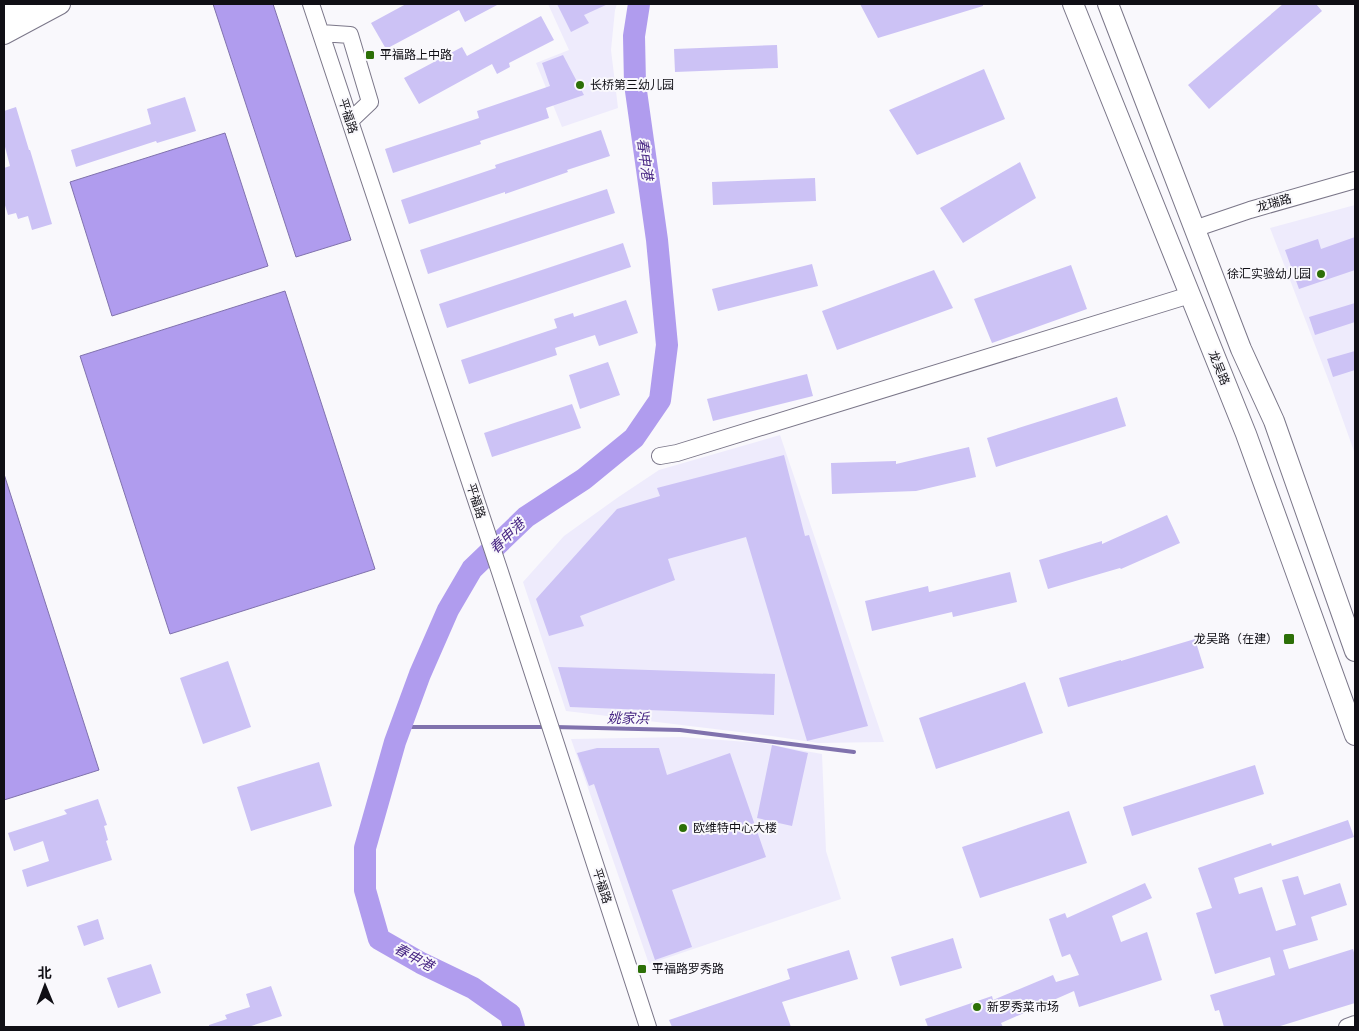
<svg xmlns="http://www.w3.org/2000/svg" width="1359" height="1031" font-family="'Golos Text','Noto Sans SC',sans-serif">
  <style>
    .built { fill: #eeebfc }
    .water { fill: #b09cee; stroke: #8072ad }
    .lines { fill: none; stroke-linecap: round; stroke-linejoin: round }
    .stream { stroke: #8072ad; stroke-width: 4 }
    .river { stroke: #b09cee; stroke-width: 22 }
    .building { fill: #ccc2f5 }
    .minor-casing { stroke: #7b7789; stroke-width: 18 }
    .major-casing { stroke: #7b7789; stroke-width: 22 }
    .highway-casing { stroke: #7b7789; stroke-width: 24 }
    .minor { stroke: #fff; stroke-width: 16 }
    .major { stroke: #fff; stroke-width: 20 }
    .highway { stroke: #fff; stroke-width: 22 }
    .poi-dot { fill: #2c6f07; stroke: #f9f8fc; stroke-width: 2 }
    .labels { text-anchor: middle; stroke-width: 4; stroke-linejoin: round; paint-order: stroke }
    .poi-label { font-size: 12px; fill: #100f15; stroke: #f9f8fc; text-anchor: start }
    .street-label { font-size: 12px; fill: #100f15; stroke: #f9f8fc }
    .water-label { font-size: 14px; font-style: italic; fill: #482784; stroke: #f9f8fc }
  </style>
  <rect width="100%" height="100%" fill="#f9f8fc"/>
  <path class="built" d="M548 4H617L615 10 611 50 618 108 562 127 536 63 569 50Z
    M1355 205V454L1330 384 1270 228Z
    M780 435 884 742 818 743 772 736 566 711 523 582 564 536 617 498 659 470Z
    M682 737 761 743 822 754 826 851 841 899 649 964 571 739Z"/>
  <path class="water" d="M213 4H273L351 240 296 257Z
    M225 133 268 266 112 316 70 182Z
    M285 291 375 569 170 634 80 356Z
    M4 474 99 770 4 800Z"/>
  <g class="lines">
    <path class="stream" d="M400 727H545
      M555 727 680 730 854 752"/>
    <path class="river" d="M514 1027 510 1014 473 988 421 963 379 939 365 890V848L395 742 420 674 448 610 472 569 526 517 584 479 634 438 660 400 667 345 657 240 635 84 634 36 639 4"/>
  </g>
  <path class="building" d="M406 4H499L465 22 459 10 386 49 371 23Z
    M557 4H608L584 15 589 23 571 32Z
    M860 4H983V6L878 38Z
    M1283 4H1316L1322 11 1209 109 1188 85Z
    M541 16 554 40 509 63 510 67 497 74 492 64 419 104 404 78 462 47 467 56Z
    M777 45 778 68 675 72 674 49Z
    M563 55 584 95 546 108 549 118 480 141 481 144 393 173 385 149 479 118 477 111 550 86 542 63Z
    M984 69 1005 119 917 155 889 110Z
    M185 97 196 131 157 143 156 141 76 167 71 150 151 124 147 109Z
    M16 107 29 150H30L52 224 32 230 28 216 18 219 16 213 8 215 4 202V168L10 166 4 143V111Z
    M601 130 610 156 567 170 568 172 505 194V192L409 224 401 200 496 168 495 165Z
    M1020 162 1036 198 963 243 940 208Z
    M815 178 816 201 713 205 712 182Z
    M607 189 615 213 428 274 420 250Z
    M1355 237V270L1299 289 1285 250 1318 239 1321 249Z
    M623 243 631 267 447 328 439 304Z
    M812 264 818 286 718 311 712 289Z
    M1071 265 1087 309 992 343 974 299Z
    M934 270 953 308 837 350 822 311Z
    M626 300 638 333 599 346 595 335 555 348 557 355 469 384 461 360 557 328 554 319 573 313 574 317Z
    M1355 303V322L1315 335 1309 317Z
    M1355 351V370L1333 377 1327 359Z
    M608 362 620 395 580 409 569 375Z
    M807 374 813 396 713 421 707 399Z
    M1117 397 1126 426 996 467 987 438Z
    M572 404 581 428 492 457 484 433Z
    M969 447 976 477 916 491 832 494 831 463 896 461V464Z
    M784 455 805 536 809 535 868 726 807 741 746 537 668 559 675 580 580 616 584 626 549 636 536 599 617 509 660 496 657 488Z
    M1167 515 1180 543 1121 569 1120 568 1048 589 1039 560 1102 541V544Z
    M1010 572 1017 602 953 617 952 612 872 631 865 601 928 586 929 592Z
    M1195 639 1204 668 1068 707 1059 678 1121 660V661Z
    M228 661 251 727 203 744 180 678Z
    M558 667 775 674 774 715 570 707Z
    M1025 682 1043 733 936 769 919 718Z
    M772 745 808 753 792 826 757 818Z
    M597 748H659L667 775 730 753 766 857 672 890 692 947 655 960 594 784 589 786 577 753Z
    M319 762 332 806 251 831 237 787Z
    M1255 765 1264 794 1132 836 1123 807Z
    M98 799 107 825 104 826 108 840 106 841 112 860 27 887 22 870 49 861 43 841 14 851 8 833 67 814 64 810Z
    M1069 811 1087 863 980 898 962 847Z
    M1348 820 1354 837 1234 878 1239 894 1262 887 1276 931 1296 925 1282 880 1298 876 1304 895 1340 883 1347 905 1311 917 1318 940 1283 950 1289 969 1353 949 1355 956V1003L1277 1027H1224L1219 1010 1215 1011 1210 995 1275 975 1270 957 1215 974 1196 913 1212 908 1198 868 1271 843 1272 846Z
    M1145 883 1152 898 1112 916 1121 942 1147 932 1162 980 1079 1007 1074 991 1001 1023 1003 1027H928L925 1019 992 996 993 1000 1053 975 1056 982 1079 975 1070 954 1062 957 1049 919 1065 913 1067 918Z
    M98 919 104 939 84 946 77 926Z
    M953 938 962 968 900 986 891 957Z
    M849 950 858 979 782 1002 791 1027H672L669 1020 790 979 787 969Z
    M151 964 161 993 118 1008 107 978Z
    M271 986 282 1016 248 1027H209V1025L227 1019 225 1015 250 1007 246 994Z"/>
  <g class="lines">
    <g class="minor-casing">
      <path id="minor" d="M311 4 500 572 648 1027
        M321 33 350 35 370 102 350 121
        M1194 229 1250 210 1355 180
        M660 456 677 453 1190 295
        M1347 1027 1355 1024"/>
    </g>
    <g class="major-casing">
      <path id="major" d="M1073 4 1246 434 1355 735
        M1108 4 1241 349 1274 421 1355 651
        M4 34 60 4"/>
    </g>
    <g class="highway-casing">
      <path id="highway" d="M4 17 26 4"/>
    </g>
    <use href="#minor" class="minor"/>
    <use href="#major" class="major"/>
    <use href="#highway" class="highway"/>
  </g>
  <g class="poi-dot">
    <rect x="365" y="50" width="10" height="10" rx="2.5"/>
    <circle cx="580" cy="85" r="5"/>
    <circle cx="1321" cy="274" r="5"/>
    <rect x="1283" y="633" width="12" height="12" rx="2.5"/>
    <circle cx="683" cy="828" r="5"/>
    <rect x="637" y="964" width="10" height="10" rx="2.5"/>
    <circle cx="977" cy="1007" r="5"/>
  </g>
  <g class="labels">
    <g class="poi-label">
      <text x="380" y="59">平福路上中路</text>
      <text x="590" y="89">长桥第三幼儿园</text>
      <text x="1311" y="278" text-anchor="end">徐汇实验幼儿园</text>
      <text x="1278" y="643" text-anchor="end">龙吴路（在建）</text>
      <text x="693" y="832">欧维特中心大楼</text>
      <text x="652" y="973">平福路罗秀路</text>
      <text x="987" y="1011">新罗秀菜市场</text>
    </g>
    <g class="street-label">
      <text transform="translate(348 116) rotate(72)" y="4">平福路</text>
      <text transform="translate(1274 203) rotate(-16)" y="4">龙瑞路</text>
      <text transform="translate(1219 368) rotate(68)" y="4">龙吴路</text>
      <text transform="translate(476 501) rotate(72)" y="4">平福路</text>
      <text transform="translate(602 886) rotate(72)" y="4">平福路</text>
    </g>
    <g class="water-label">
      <text transform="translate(645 159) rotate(82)" y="5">春申港</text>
      <text transform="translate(507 536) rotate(-44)" y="5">春申港</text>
      <text transform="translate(628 718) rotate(1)" y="5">姚家浜</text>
      <text transform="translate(414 957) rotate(28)" y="5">春申港</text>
    </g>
  </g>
  <rect width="1359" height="1031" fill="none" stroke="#100f15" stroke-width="10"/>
  <g transform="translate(45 986) rotate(359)" stroke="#f9f8fc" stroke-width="4" paint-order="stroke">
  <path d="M0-4L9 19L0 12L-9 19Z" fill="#100f15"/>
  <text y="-8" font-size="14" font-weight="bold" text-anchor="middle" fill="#100f15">北</text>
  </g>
</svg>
